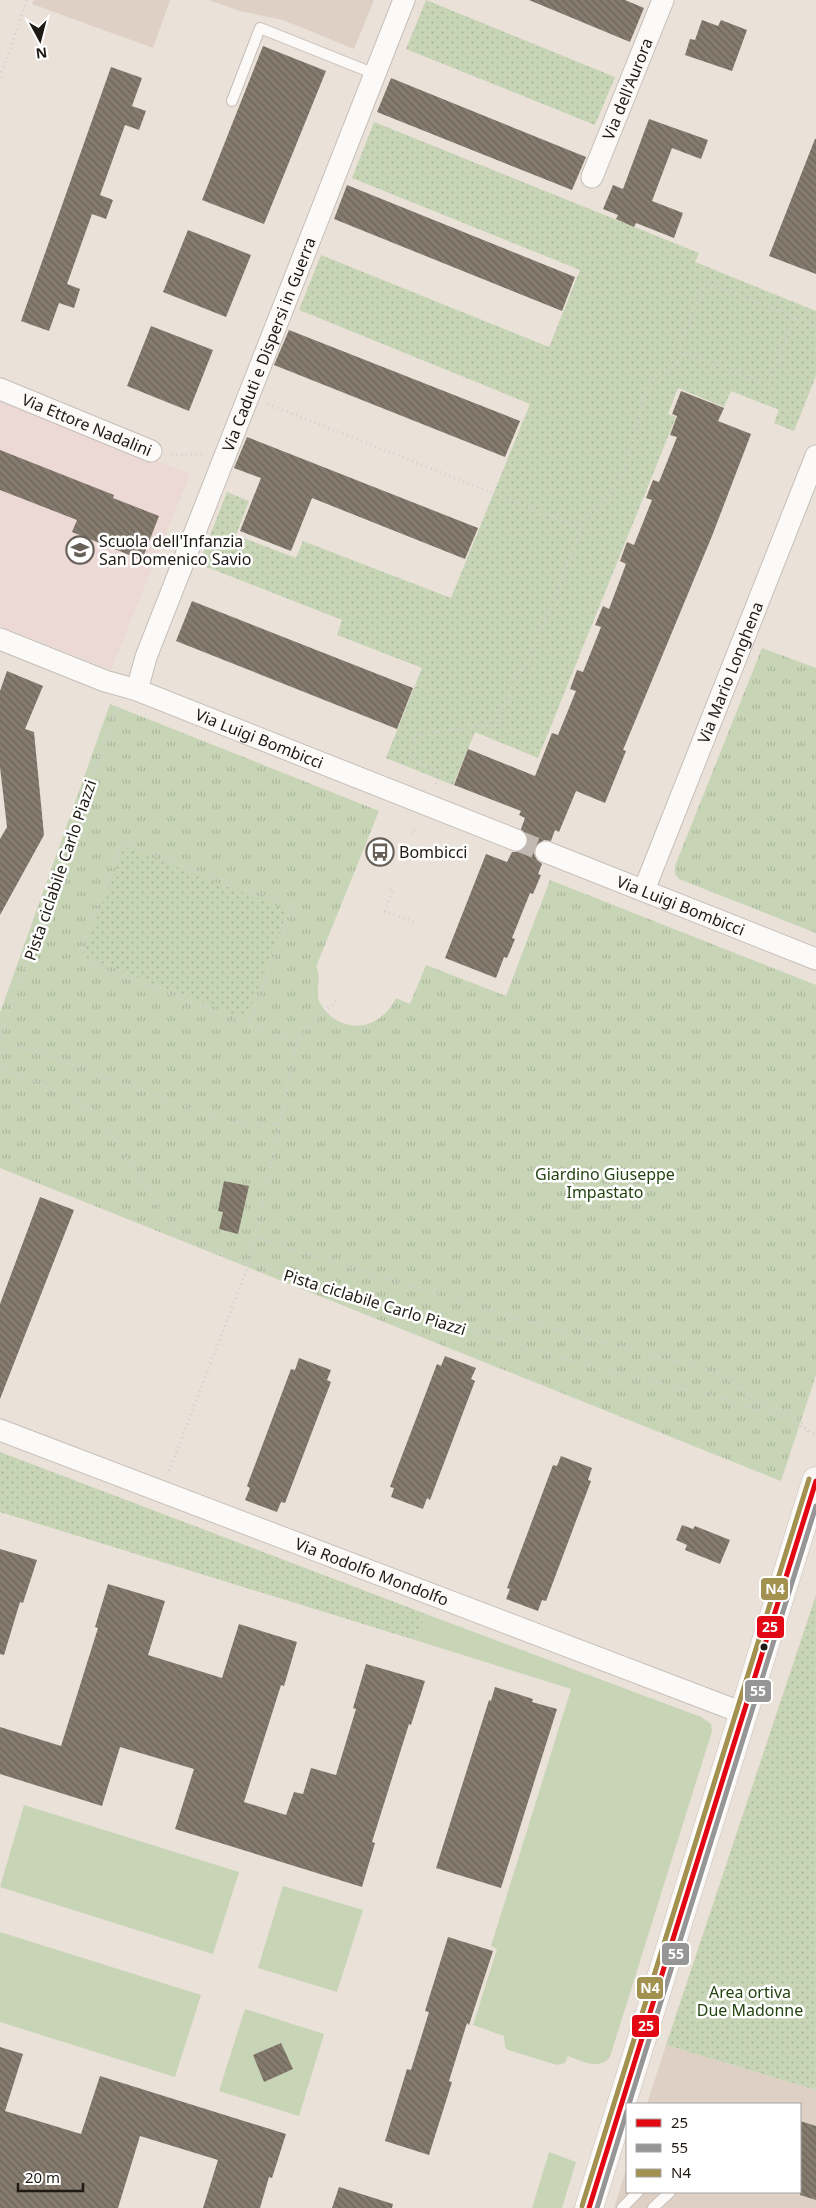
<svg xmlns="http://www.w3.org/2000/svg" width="816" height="2208" font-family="'Noto Sans',sans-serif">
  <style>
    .commercial { fill: #ded0c4 }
    .education { fill: #ecd9d6 }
    .grass { fill: #c7d5b6 }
    .park { fill: url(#park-tufts) }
    .garden { fill: url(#garden-dots) }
    .building { fill: url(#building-back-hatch) }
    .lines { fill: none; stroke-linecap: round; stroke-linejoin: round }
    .street-tunnel { stroke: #c1b9b1; stroke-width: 21; stroke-dasharray: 21 11; stroke-linecap: butt }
    .lane-casing { stroke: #c6bfb8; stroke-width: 12 }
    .street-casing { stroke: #c6bfb8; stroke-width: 23 }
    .secondary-casing { stroke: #c6bfb8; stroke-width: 29 }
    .path { stroke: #d3d0ce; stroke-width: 3; stroke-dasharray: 1 4; stroke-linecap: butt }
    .lane { stroke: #fcfaf9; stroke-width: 10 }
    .street { stroke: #fcfaf9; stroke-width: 21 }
    .secondary { stroke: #f8f5f3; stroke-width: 28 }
    .bus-1-casing { stroke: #fff; stroke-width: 9 }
    .bus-2-casing { stroke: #fff; stroke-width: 9 }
    .bus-3-casing { stroke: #fff; stroke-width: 9 }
    .bus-1 { stroke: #e30613; stroke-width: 5 }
    .bus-2 { stroke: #979696; stroke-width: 5 }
    .bus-3 { stroke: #a39150; stroke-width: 5 }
    .bus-dot { fill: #1f1a14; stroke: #fff; stroke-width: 2 }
    .labels { text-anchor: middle; stroke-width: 5; stroke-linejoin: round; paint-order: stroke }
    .street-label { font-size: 16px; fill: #1f1a14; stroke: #fff }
    .poi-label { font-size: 16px; fill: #1f1a14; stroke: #fff; text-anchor: start }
    .park-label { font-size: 16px; fill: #23440f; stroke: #fff }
    .line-badge { stroke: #fff; stroke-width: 2 }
    .badge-label { font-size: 14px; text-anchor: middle; font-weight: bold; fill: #fff }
  </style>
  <defs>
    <pattern id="park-tufts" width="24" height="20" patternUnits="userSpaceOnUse" patternTransform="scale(1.25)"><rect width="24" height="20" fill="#c7d5b6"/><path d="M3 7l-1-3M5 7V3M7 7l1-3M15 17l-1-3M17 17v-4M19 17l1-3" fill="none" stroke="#aab69c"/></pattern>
    <pattern id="garden-dots" width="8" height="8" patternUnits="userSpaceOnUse" patternTransform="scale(1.25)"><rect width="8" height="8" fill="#c7d5b6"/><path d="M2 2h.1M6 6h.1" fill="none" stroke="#aab69c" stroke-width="1.8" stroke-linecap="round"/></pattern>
    <pattern id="building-back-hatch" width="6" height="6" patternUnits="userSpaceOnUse" patternTransform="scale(1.25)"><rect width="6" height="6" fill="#857b6e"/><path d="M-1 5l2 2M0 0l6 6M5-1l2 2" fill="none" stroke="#6c6459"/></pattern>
  </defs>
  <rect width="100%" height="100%" fill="#eae1d8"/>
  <path class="commercial" d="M34 0H170L153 48 32 4Z
    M209 0H374L354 49 283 20 240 11Z
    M666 2045 816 2090V2208H614L627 2167V2192H800V2104H647Z"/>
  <path class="education" d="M0 399 190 474 111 670 0 626Z"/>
  <path class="grass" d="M426 1614 701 1717 711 1724 712 1731 610 2057C599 2071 582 2061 568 2056L565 2063 557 2065 508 2050 505 2047 504 2036 473 2025 497 1949 491 1946 571 1689 415 1640Z
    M24 1805 239 1872 213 1954 0 1887Z
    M283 1886 363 1910 337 1992 258 1968Z
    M0 1932 201 1995 175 2077 0 2022Z
    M245 2009 324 2034 299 2116 219 2091Z
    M549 2152 576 2162 562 2208H532Z"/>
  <path class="park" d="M762 648 816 668V933L679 879 675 874V866Z
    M110 704 379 811 316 967C323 980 313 993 321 1005 342 1036 380 1031 396 998L410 1004 426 965 506 996 550 880 816 985V1375L781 1481 0 1168V1013Z"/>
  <path class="garden" d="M426 0 615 77 595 125 406 49Z
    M374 122 699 253 695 262 816 311V376L794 431 774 423 779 410 731 391 724 407 678 388 668 414 676 417 538 758 475 732 453 785 386 758 422 668 337 635 342 620 199 564 227 492 249 501 236 535 296 558 303 541 451 598 530 404 299 310 321 255 549 347 580 270 352 178Z
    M124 847 288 910 246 1019 82 956Z
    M0 1452 426 1614 415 1640 0 1512Z
    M816 1595V2090L666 2045Z"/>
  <path class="building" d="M529 0H625L644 8 630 42Z
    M702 20 718 26 721 20 747 30 732 71 685 55 690 39 695 40Z
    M263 46 326 71 264 224 202 200Z
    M111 67 142 78 132 106 146 111 139 130 125 125 100 195 113 200 106 219 92 214 67 284 80 289 74 308 59 303 49 331 21 321Z
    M391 78 586 157 572 190 377 112Z
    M649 119 708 140 701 159 672 148 652 201 683 213 674 238 636 223 634 227 616 219 618 215 603 209 613 185 623 189Z
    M815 139H816V274L769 256Z
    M347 185 575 277 562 311 334 219Z
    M188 230 251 255 226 317 163 292Z
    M151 326 213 350 189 411 127 386Z
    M289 330 520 421 505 457 274 365Z
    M681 391 724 408 718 421 751 434 712 536 623 750 626 751 605 803 576 791 559 832 555 830 551 841 544 840 535 847 534 854 537 860 542 864 538 874 541 875 533 894 530 893 512 938 515 939 507 958 504 957 496 978 445 958 486 854 507 862 512 852H518L524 849 528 844V838L521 829 525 818 519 815 521 811 454 785 468 749 535 776 552 733 558 735 576 691 570 689 577 670 583 672 601 627 595 625 603 606 609 609 626 564 620 561 627 542 634 545 652 500 646 498 653 480 659 482 677 437 670 435 677 416 672 414Z
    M247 437 478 528 465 559 312 498 291 551 240 531 261 478 234 468Z
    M0 450 114 495 113 498 159 516 142 560 72 532 77 520 0 490Z
    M192 601 413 688 397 729 176 641Z
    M7 671 43 686 25 729 34 732 44 835 0 915V839L7 827 0 767V691Z
    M224 1181 249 1186 238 1234 219 1229 223 1212 218 1211Z
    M40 1197 74 1210 0 1399V1304Z
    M445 1356 476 1368 471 1379 475 1381 430 1500 427 1498 423 1509 391 1497 394 1488 390 1487 437 1364 441 1366Z
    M299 1358 331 1370 327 1380 331 1382 285 1503 281 1502 277 1512 245 1500 250 1488 247 1486 291 1369 295 1370Z
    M561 1456 592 1468 588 1480 591 1481 546 1601 542 1600 538 1611 506 1599 510 1589 507 1588 553 1465 557 1466Z
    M682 1525 693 1529 695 1526 730 1540 720 1564 685 1550 687 1545 676 1540Z
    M0 1549 37 1560 23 1603 20 1602 4 1655 0 1654Z
    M108 1584 165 1601 148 1655 222 1678 239 1624 297 1642 284 1686 281 1685 244 1802 286 1815 294 1792 303 1794 311 1768 336 1775 356 1709 353 1708 366 1664 425 1681 411 1725 409 1724 372 1842 375 1843 362 1887 175 1829 194 1769 120 1747 102 1806 0 1774V1727L61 1746 98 1628 95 1627Z
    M495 1687 533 1699 532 1702 557 1709 501 1888 436 1868 489 1700 491 1701Z
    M448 1937 493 1951 469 2025 467 2023 449 2081 452 2082 429 2155 385 2141 407 2069 411 2070 429 2012 425 2011Z
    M281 2043 293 2069 264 2082 253 2055Z
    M0 2047 23 2054 5 2111 81 2134 100 2076 286 2134 272 2178 269 2177 260 2208H203L218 2160 140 2136 118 2208H0Z
    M800 2121 816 2126V2200L800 2195Z
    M339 2187 393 2204 392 2208H332Z"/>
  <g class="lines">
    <path class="street-tunnel" d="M516 840 546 852"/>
    <g class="lane-casing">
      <path id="lane" d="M232 101 260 28 375 74
        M622 2208 638 2192
        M653 2208 670 2192"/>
    </g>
    <g class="street-casing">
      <g id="street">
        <path id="s1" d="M592 177 663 0"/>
        <path id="s2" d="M0 389 151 451"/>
        <path id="s3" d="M0 639 105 681 137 690 516 840"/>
        <path id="s4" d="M137 690 146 657 404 0"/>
        <path id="s5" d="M546 852 816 959"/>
        <path id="s6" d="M644 890 816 456"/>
        <path id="s7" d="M0 1430 743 1713"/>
      </g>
    </g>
    <g class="secondary-casing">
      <path id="secondary" d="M589 2208 816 1481"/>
    </g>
    <path class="path" d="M0 77 27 0
      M684 353 768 385 795 317
      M268 404 581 528
      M171 455 202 454
      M436 784 439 774 438 771 415 762 409 756 416 737 418 735 470 727H496L516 675 527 666 586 517 607 499 625 471 646 390 657 376 677 363 684 353 678 351 705 282 816 325
      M412 832 414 833 417 826
      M390 889 393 890 385 911 414 922
      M249 1024 293 907 122 842 77 958 297 1043
      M0 1040 118 705
      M0 1058 4 1053 17 1046 28 1048 224 1121 257 1125H279
      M0 1068 59 1092 97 1113 175 1231 196 1243 249 1264 538 1351 598 1368 727 1399 792 1421 816 1435
      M256 1238 529 1322 719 1373C731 1378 738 1389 750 1397 771 1411 794 1406 808 1432
      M169 1471 249 1264 297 1043 302 1033 338 999"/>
    <use href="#lane" class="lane"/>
    <use href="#street" class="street"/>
    <use href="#secondary" class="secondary"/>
    <g class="bus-1-casing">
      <path id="bus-1" d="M589 2208 816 1481"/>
    </g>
    <g class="bus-2-casing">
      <path id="bus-2" d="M629 2104 816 1506
        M597 2208 627 2111"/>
    </g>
    <g class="bus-3-casing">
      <path id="bus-3" d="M582 2206 809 1479"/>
    </g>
    <use href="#bus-1" class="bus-1"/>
    <use href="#bus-2" class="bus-2"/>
    <use href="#bus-3" class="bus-3"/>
  </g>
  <defs>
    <g id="school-ring" transform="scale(1.4375)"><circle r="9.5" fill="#fff" stroke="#666059" stroke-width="1.5"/><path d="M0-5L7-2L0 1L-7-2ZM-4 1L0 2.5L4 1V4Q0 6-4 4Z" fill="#666059"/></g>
    <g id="bus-ring" transform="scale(1.4375)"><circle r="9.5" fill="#fff" stroke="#666059" stroke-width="1.5"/><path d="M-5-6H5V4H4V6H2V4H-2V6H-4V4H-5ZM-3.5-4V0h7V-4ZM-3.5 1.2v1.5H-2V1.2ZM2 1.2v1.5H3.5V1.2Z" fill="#666059"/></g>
  </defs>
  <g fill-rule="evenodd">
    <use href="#school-ring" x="80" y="550"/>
    <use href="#bus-ring" x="380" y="852"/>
  </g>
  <circle class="bus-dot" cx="764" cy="1647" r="4.5"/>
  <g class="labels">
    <g class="street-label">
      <text dy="6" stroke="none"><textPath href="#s1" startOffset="95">Via dell'Aurora</textPath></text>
      <text dy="6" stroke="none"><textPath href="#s4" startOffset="370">Via Caduti e Dispersi in Guerra</textPath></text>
      <text dy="6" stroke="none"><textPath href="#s2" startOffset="94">Via Ettore Nadalini</textPath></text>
      <text dy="6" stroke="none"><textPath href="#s6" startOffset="234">Via Mario Longhena</textPath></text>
      <text dy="6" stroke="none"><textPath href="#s3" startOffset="278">Via Luigi Bombicci</textPath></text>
      <text transform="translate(60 870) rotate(-71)" y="6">Pista ciclabile Carlo Piazzi</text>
      <text dy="6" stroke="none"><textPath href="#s5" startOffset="145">Via Luigi Bombicci</textPath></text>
      <text transform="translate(375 1302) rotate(17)" y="6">Pista ciclabile Carlo Piazzi</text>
      <text dy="6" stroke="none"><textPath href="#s7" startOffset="398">Via Rodolfo Mondolfo</textPath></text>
    </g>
    <g class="poi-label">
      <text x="99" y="547">Scuola dell'Infanzia<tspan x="99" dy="18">San Domenico Savio</tspan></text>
      <text x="399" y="858">Bombicci</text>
    </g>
    <g class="park-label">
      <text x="605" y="1180">Giardino Giuseppe<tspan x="605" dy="18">Impastato</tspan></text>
      <text x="750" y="1998">Area ortiva<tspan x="750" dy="18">Due Madonne</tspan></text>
    </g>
  </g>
  <g class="line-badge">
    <rect x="760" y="1577" width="29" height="24" rx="5" fill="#a39150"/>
    <rect x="756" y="1615" width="29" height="24" rx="5" fill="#e30613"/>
    <rect x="744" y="1679" width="28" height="24" rx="5" fill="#979696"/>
    <rect x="661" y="1942" width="29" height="24" rx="5" fill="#979696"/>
    <rect x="636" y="1976" width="28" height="24" rx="5" fill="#a39150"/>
    <rect x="631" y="2014" width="29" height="24" rx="5" fill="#e30613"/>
  </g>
  <g class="badge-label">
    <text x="775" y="1594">N4</text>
    <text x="770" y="1632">25</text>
    <text x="758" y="1696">55</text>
    <text x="676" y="1959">55</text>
    <text x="650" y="1993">N4</text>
    <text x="646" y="2031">25</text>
  </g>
  <rect x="626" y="2103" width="175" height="90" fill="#ffffff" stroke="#a5a3a1"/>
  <rect x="636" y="2119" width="25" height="8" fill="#e30613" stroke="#a5a3a1"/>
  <text x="671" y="2128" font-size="15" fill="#1f1a14">25</text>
  <rect x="636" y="2144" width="25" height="8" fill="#979696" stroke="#a5a3a1"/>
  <text x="671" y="2153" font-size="15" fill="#1f1a14">55</text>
  <rect x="636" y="2169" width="25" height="8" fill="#a39150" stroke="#a5a3a1"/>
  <text x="671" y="2178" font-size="15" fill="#1f1a14">N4</text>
  <g transform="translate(40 40) rotate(173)" stroke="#ffffff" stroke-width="4" paint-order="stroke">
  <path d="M0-4L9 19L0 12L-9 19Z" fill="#1f1a14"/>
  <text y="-8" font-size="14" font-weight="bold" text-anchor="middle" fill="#1f1a14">N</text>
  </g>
  <path d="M18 2183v8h65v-8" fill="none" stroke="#1f1a14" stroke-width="2.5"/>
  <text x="25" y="2183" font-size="15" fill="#1f1a14" stroke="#ffffff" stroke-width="4" paint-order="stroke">20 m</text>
</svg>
